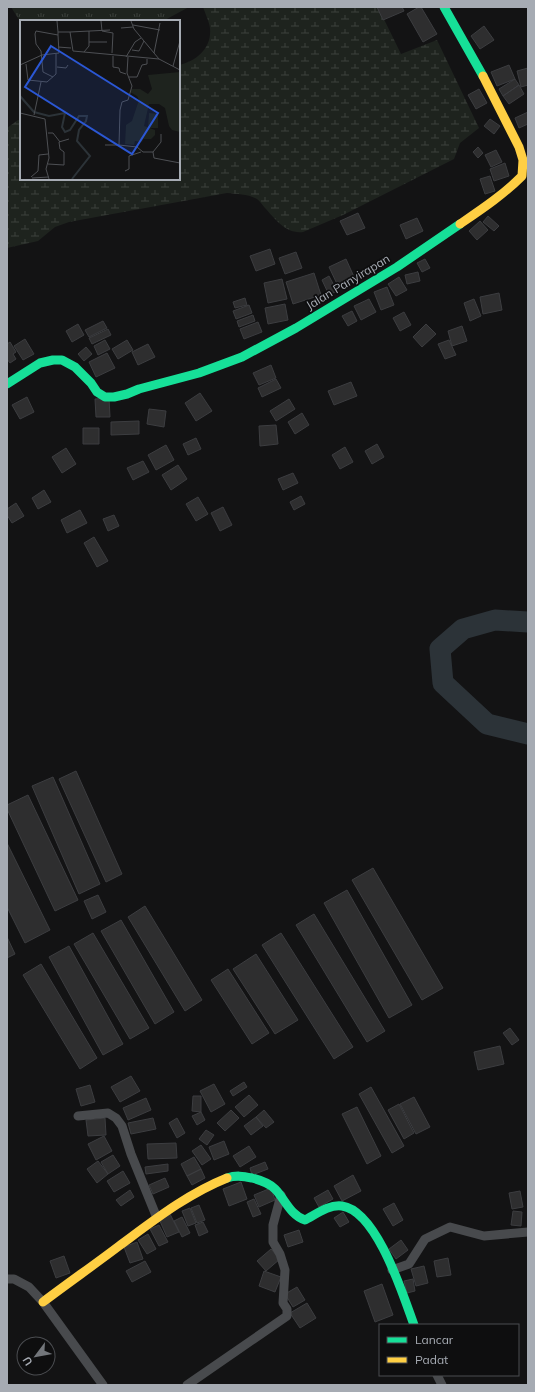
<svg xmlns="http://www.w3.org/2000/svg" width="535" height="1392" font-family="Mulish,sans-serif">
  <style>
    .grass { fill: url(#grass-tufts) }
    .wetland { fill: url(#wetland-marsh) }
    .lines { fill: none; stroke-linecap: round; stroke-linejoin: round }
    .river { stroke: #2c3338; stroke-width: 21 }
    .building { fill: #2e2e2f; stroke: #3c3d40 }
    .street { stroke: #484a4d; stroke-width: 9 }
    .fast { stroke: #16e098; stroke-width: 9 }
    .slow { stroke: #ffcf43; stroke-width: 9 }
    .labels { text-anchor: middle; stroke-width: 3.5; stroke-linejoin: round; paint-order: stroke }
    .street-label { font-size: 12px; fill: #a6abb3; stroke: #0e0e0f }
    .inset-river { fill: none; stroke: #2c3338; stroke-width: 2 }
    .inset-road { fill: none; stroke: #4e5054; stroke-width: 1 }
    .view { fill: #2b57d4; fill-opacity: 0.15; stroke: #2b57d4; stroke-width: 2 }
    .inset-edge { fill: none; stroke: #a6abb3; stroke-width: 2 }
  </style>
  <defs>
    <pattern id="grass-tufts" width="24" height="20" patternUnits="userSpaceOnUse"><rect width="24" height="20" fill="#1e231e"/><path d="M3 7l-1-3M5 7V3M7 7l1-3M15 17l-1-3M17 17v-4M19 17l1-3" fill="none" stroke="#3c403c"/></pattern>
    <pattern id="wetland-marsh" width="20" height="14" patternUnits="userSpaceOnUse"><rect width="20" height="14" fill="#1e231e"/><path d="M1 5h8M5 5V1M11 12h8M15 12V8" fill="none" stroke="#3c403c"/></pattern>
  </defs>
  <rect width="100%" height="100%" fill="#131314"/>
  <path class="grass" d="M11 7H189L163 21H21V23Z"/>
  <path class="wetland" d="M203 7H378L401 54 437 40 479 128 460 143 454 159 343 215 303 232C286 234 276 220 265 208 263 206 260 201 257 199 248 194 237 194 227 193L69 222 55 227 38 241 7 248V128L18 120H21V179H179V65C197 61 212 48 210 28 209 21 205 13 203 7Z"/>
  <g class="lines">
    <path class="river" d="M528 622 495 620 463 629 440 649 443 683 487 724 528 734"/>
  </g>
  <path class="building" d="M377 7H402L404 11 383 20Z
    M419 7H421L437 34 423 42 407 14Z
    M484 26 494 40 480 49 471 36Z
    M509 65 515 79 497 86 491 72Z
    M528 68V85L521 87 517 71Z
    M515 79 519 85 503 96 499 89Z
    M519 85 524 94 509 104 503 96Z
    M479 89 487 103 476 109 468 95Z
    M528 112V124L519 128 515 118Z
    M490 119 500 126 494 134 484 126Z
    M478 147 483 153 478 158 473 152Z
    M496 150 502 162 491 167 485 155Z
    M505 163 509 176 494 181 490 169Z
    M490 176 495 191 485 194 480 179Z
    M358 213 365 228 347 235 340 221Z
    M488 216 499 226 494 231 483 222Z
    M417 218 423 231 406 239 400 225Z
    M480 221 488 230 477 240 469 231Z
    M270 249 275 264 256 271 250 256Z
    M296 252 302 268 285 274 279 258Z
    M346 259 355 279 338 286 329 267Z
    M425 259 430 268 422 272 417 263Z
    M418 272 420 281 407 284 405 275Z
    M314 273 321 295 293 304 286 282Z
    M329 276 337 291 329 295 322 280Z
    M399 277 407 290 396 296 388 284Z
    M282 279 287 299 268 303 264 283Z
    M387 287 394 305 381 310 374 292Z
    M499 293 502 310 483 314 480 297Z
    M245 298 247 305 235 308 233 302Z
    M369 299 376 312 361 320 354 306Z
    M474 299 481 316 470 321 464 303Z
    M285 304 288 320 268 324 265 308Z
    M249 305 252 313 236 319 233 311Z
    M352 311 357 321 348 326 342 316Z
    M404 312 411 325 400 331 393 318Z
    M253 315 255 321 239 327 237 321Z
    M103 321 107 328 89 337 85 330Z
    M258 322 262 332 244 339 240 329Z
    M78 324 84 335 72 342 66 331Z
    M426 324 436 334 422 347 413 337Z
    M462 326 467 341 452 346 448 331Z
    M108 329 111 335 92 344 89 338Z
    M25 339 34 354 23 360 14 346Z
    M105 340 110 349 98 355 94 346Z
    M127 340 133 350 118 359 112 349Z
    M449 340 456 355 445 359 438 344Z
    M10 342 16 352 13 354 16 359 10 363 7 359V344Z
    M148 344 155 357 138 365 132 352Z
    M86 347 92 354 84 361 78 354Z
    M107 353 115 368 96 377 89 362Z
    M271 365 276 378 259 385 253 373Z
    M276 379 281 388 262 397 258 388Z
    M351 382 357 396 334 405 328 391Z
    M200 393 212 411 196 421 185 403Z
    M27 397 34 412 20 419 12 405Z
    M109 398 110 417H96L95 399Z
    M289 399 295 409 276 421 270 411Z
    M149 409 166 411 164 427 147 424Z
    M302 413 309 425 295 434 288 422Z
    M139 421V434L111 435V422Z
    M276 425 278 444 260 446 259 426Z
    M83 428H99V444H83Z
    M196 438 201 449 188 455 183 444Z
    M377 444 384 457 372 464 365 451Z
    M166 445 174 460 156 470 148 455Z
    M345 447 353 462 340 469 332 455Z
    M66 448 76 464 62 473 52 457Z
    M143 461 149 472 133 480 127 468Z
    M178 465 187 479 171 490 162 475Z
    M293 473 298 483 283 490 278 479Z
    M44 490 51 502 38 509 32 498Z
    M301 496 305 504 294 510 290 502Z
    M198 497 208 514 196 521 186 504Z
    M16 503 24 516 12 523 7 515V509Z
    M223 507 232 525 220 531 211 513Z
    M80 510 87 523 67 533 61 520Z
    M114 515 119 526 108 531 103 519Z
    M94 537 108 561 97 567 84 543Z
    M76 771 122 874 106 882 59 779Z
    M53 777 100 884 79 894 32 786Z
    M28 795 78 900 55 911 7 809V805Z
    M7 843 50 930 25 943 7 907Z
    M373 868 443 988 422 1000 352 880Z
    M347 890 412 1005 389 1018 324 903Z
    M98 895 106 912 92 919 84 901Z
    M145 906 202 1000 185 1011 128 917Z
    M314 914 385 1031 367 1042 296 925Z
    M121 920 174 1012 155 1024 101 931Z
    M93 933 149 1028 130 1039 74 944Z
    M281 933 353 1047 334 1059 262 945Z
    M7 937 15 954 7 958Z
    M69 946 123 1044 103 1055 49 957Z
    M256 954 298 1020 275 1034 233 969Z
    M41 964 97 1058 80 1069 23 975Z
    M228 969 269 1033 252 1044 211 980Z
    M510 1028 519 1040 512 1045 503 1033Z
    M500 1046 504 1064 478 1070 474 1052Z
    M131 1076 140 1091 120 1102 111 1087Z
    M244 1082 247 1087 233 1096 230 1091Z
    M214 1084 225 1104 211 1112 200 1091Z
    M90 1085 95 1102 81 1106 76 1089Z
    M371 1087 404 1146 392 1153 359 1094Z
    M249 1095 258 1105 244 1117 235 1107Z
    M193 1096H201V1112L192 1111Z
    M414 1097 430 1127 416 1134 400 1104Z
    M146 1098 151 1110 128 1120 123 1108Z
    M399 1104 414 1133 404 1139 388 1110Z
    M357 1107 381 1156 367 1164 342 1114Z
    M231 1110 239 1118 225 1131 217 1123Z
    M264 1110 274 1122 266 1128 256 1117Z
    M201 1112 205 1120 197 1125 192 1116Z
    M256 1117 263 1126 251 1135 244 1126Z
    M105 1118 106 1135 88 1136 86 1120Z
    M153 1118 156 1129 131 1134 128 1123Z
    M177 1118 185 1133 177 1138 169 1123Z
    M206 1130 214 1135 207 1145 199 1139Z
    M104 1136 112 1151 96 1160 88 1144Z
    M224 1141 229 1154 214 1160 209 1147Z
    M176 1143 177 1158 148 1159 147 1144Z
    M201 1145 211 1159 202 1165 192 1151Z
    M249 1146 256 1157 240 1167 233 1156Z
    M113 1155 120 1166 108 1174 101 1162Z
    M194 1157 201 1169 187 1176 181 1164Z
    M98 1161 108 1174 97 1183 87 1169Z
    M265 1162 268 1169 252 1175 250 1168Z
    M168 1164V1171L146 1174 145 1167Z
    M201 1169 205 1178 192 1185 187 1176Z
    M123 1171 130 1183 114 1192 107 1181Z
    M353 1175 361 1191 342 1201 334 1186Z
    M165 1178 169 1187 153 1194 149 1185Z
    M241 1182 247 1199 229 1206 223 1189Z
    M271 1188 275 1200 259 1207 254 1195Z
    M130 1190 134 1197 121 1206 116 1200Z
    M328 1190 333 1199 319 1207 314 1198Z
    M520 1191 523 1207 512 1209 509 1193Z
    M254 1199 261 1214 253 1217 247 1202Z
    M394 1203 403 1220 393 1226 383 1209Z
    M199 1205 205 1220 197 1223 191 1208Z
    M190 1208 196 1223 188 1226 182 1211Z
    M513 1211 522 1212 521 1226 511 1225Z
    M343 1212 349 1222 340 1227 334 1218Z
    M170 1214 179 1232 167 1237 159 1219Z
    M182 1217 190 1233 182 1237 174 1221Z
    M203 1222 208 1232 199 1236 195 1225Z
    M159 1225 168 1242 159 1246 150 1229Z
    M299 1230 303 1242 288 1247 284 1235Z
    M148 1234 156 1249 147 1254 138 1240Z
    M401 1240 408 1250 396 1259 389 1249Z
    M137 1242 143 1259 130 1263 124 1247Z
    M271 1249 280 1259 266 1271 257 1261Z
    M64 1256 70 1273 56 1278 50 1261Z
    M448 1258 451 1275 437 1277 434 1261Z
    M145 1261 151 1272 132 1282 126 1271Z
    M424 1266 428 1283 416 1286 411 1269Z
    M264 1271 281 1277 275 1292 259 1286Z
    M413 1279 415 1291 407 1293 404 1281Z
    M382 1284 393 1315 375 1322 364 1291Z
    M297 1287 305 1300 293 1307 285 1294Z
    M307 1303 316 1318 300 1328 290 1313Z"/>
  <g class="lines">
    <path class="street" d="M78 1116 108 1113 116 1118 122 1126 131 1154 157 1218
      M392 1270 409 1264 425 1239 450 1227 484 1236 528 1232
      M7 1279H14L29 1287 43 1302 103 1385
      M437 1375 442 1385
      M187 1385 287 1316V1309L283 1303 285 1270 280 1254 273 1242V1225L281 1195"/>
    <path class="fast" d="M444 7 483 76
      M7 384 40 363 53 360H62L75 367 91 383 97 392 105 397H114L127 394 139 389 199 373 242 357 296 328 397 267 460 224
      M227 1178C236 1175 243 1176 252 1178 260 1180 269 1183 275 1189 285 1199 290 1215 305 1220 315 1215 329 1204 342 1206 377 1211 403 1295 414 1325"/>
    <path class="slow" d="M460 224C482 209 503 195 522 176L523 160 519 147 483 76
      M43 1302C68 1283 94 1265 119 1246 153 1221 187 1194 227 1178"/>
  </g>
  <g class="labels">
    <g class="street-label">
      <text transform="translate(348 282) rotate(-31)" y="4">Jalan Panyirapan</text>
    </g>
  </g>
  <g transform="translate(20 20)">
    <rect width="160" height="160" fill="#131314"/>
    <path d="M129 93 138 94V108H128Z" fill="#1e231e"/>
    <path d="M160 52V112L152 110 149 106 145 88 139 84H129L124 106 135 110V115L131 119H123L122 122 115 121 114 125 105 124 106 105 112 101 119 80 117 76 110 72 112 69H120L128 74 132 69 128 55Z" fill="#1e231e"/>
    <path class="inset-river" d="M0 76 14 92 29 96 45 93 42 107 45 112 50 110 59 96H67L66 101 59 110 57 121 70 136 52 159"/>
    <path class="inset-road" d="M37 1 38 12H50L53 31 139 39 160 50M81 1 82 11 93 13 92 33M111 1 114 9 139 39M113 5 140 10M101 8 113 7M50 12 90 10M69 22H87M38 27 51 28M112 30 119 31 124 21M64 32 69 26V11M134 33 140 3M93 36V47L99 48 100 52 106 54M106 37 115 22 121 18M108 37 107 53 112 66 108 80 102 82 100 90 99 125 117 127 123 132H133L134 138 160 143M6 44 8 60 27 62 36 54V34M0 45 22 35 39 33 38 15M153 46 160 21M37 47 46 48 48 45M33 57 23 52 21 31 16 24 15 14 16 11 38 15V12M109 57H117L122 45 127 44V39M0 93 25 99 29 138 26 149 29 159M14 95 21 62M28 113H33L40 122M85 125H99M133 132 141 122V114M28 144 44 145V132L40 129 39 122 49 119M105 151 109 149V136L121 132M11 157 18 151 19 135 28 134M12 158 29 157"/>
    <path class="view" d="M31 26 138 93 112 134 5 67Z"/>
    <rect width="160" height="160" class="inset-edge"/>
  </g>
  <rect width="535" height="1392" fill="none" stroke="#a6abb3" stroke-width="16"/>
  <rect x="379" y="1324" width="140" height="52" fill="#0e0e0f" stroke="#4b4d51"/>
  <rect x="387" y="1337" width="20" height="6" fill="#16e098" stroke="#4b4d51"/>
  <text x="415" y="1344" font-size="12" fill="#a6abb3">Lancar</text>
  <rect x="387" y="1357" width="20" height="6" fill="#ffcf43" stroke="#4b4d51"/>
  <text x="415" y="1364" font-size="12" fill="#a6abb3">Padat</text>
  <g transform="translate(36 1356) rotate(238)"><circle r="19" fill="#0e0e0f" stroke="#4b4d51"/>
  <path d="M0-3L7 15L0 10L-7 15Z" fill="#73767b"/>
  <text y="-6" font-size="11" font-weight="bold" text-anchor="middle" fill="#a6abb3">U</text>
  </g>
</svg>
